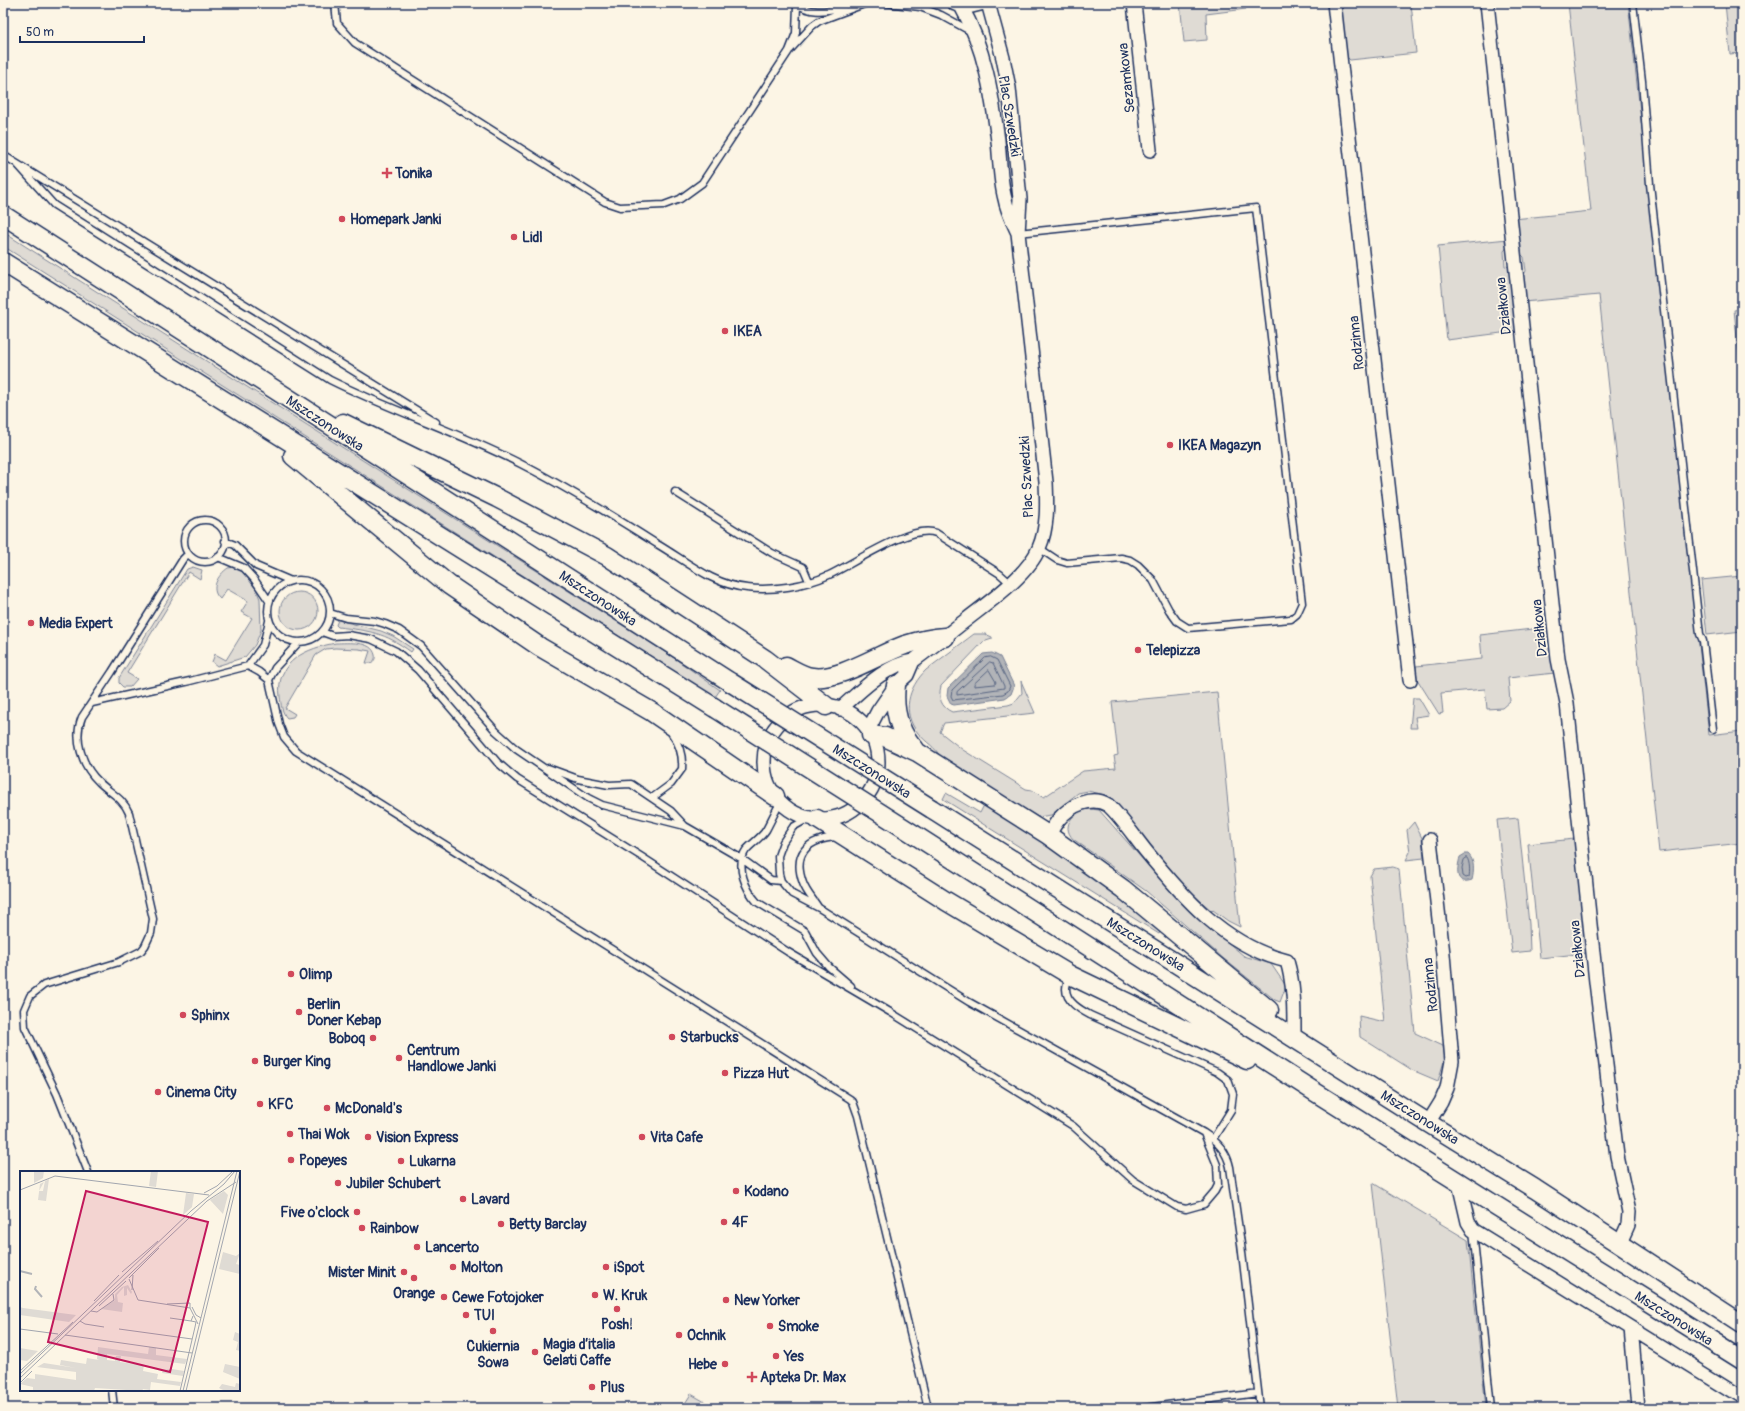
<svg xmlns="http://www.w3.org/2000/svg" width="1745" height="1411" font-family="Pangolin,sans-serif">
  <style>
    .green { fill: #dfdbd4; stroke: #7d8599 }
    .water { fill: #b2b4b8; stroke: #767f94 }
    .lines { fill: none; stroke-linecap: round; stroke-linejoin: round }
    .shore { stroke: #576482; stroke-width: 1 }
    .lane-casing { stroke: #1b2f5e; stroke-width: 9 }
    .street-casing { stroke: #1b2f5e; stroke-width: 16 }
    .secondary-casing { stroke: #1b2f5e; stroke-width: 21 }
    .lane { stroke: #fcf5e5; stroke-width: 6 }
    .street { stroke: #fcf5e5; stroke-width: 13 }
    .secondary { stroke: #fcf5e5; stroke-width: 18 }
    .secondary-bridge-casing { stroke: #1b2f5e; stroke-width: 21; stroke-linecap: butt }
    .secondary-bridge { stroke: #fcf5e5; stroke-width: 18 }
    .poi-dot { fill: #d1495b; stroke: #fcf5e5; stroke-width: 1.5 }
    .labels { text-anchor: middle; stroke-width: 3.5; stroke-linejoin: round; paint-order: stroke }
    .street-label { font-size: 14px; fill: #1b2f5e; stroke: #fcf5e5 }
    .poi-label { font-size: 14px; font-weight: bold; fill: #1b2f5e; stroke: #fcf5e5; text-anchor: start }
    .inset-river { fill: none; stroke: #b2b4b8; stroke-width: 2 }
    .inset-road { fill: none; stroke: #a2a6af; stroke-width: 1 }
    .view { fill: #c2185b; fill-opacity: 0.15; stroke: #c2185b; stroke-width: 2 }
    .inset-edge { fill: none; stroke: #1b2f5e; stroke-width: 2 }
  </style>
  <rect width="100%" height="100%" fill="#fcf5e5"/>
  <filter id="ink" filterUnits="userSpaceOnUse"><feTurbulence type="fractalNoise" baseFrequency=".025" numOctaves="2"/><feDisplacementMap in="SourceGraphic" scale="8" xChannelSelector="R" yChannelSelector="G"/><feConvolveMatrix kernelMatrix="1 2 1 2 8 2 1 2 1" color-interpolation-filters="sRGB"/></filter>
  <g filter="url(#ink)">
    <path class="green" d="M1180 3H1245L1246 9 1206 14 1207 40 1184 42Z
      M1341 3H1411L1416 53 1350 60 1347 57Z
      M1568 3H1628L1709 735 1742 731V843L1659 852 1599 295 1524 302 1521 279 1526 271 1524 257 1518 251 1514 219 1591 211Z
      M1725 3H1742V84L1739 53 1730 54Z
      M3 232 671 656 720 690 715 697 3 246Z
      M1508 239 1509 245 1504 251 1505 266 1510 267 1517 331 1447 340 1438 246Z
      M1742 309V385L1734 310Z
      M193 567 202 570 200 579 189 572 127 673 137 679 130 687H123L119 683V678L187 569Z
      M228 568 235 567 241 570 256 589 260 599 261 630 255 645 245 657 217 666 212 662 215 654 226 660 252 618 241 612 248 601 227 589 220 599C209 589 218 575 228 568Z
      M1742 576V631L1707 635 1701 580Z
      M280 611a19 19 0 1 1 38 0a19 19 0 1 1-38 0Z
      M338 620 381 631 393 636 413 649 411 652C384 632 370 631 338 627L336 625Z
      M1550 627 1555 673 1508 678 1510 701 1502 708 1487 709 1485 689 1441 693 1443 713 1439 714 1417 679 1416 666 1482 659 1480 635Z
      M974 634H985L992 637V639L983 642 941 686C938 698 941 707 952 712L1008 705 1014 703 1022 693 1021 681 1035 713 944 723 940 732 963 750 1026 789 1032 790 1044 797 1083 771 1116 768 1114 756 1118 755 1112 702 1217 692 1240 927 1228 921 1213 910 1212 911 1186 888 1122 810 1105 795 1088 791 1078 793 1051 815 1038 817 941 758C935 746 926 743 918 733 901 712 908 688 926 670Z
      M336 643C347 643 372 640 375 655 376 659 374 661 371 663H366L370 651 359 649 335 648 326 649 316 655 285 708 295 714 293 717 287 718C282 713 281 704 280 697 275 661 307 648 336 643Z
      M1413 698H1419L1429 715 1415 717 1417 728H1410Z
      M946 793 980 813 984 805 1116 890 1162 928 1159 934 943 799Z
      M1090 809 1099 810 1152 870 1200 919 1244 956 1271 964 1286 986 1280 1002 1275 1000 1224 959 1146 891 1073 839C1060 825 1075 810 1090 809Z
      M1518 818 1529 924 1530 951 1512 953 1497 820Z
      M1414 822 1422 838 1424 858 1406 860 1410 852 1407 830Z
      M1574 839 1587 953 1540 958 1528 844Z
      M1393 867 1399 869 1415 1033 1443 1046 1445 1058 1438 1081 1412 1070 1360 1037 1359 1016 1385 1022 1370 876 1374 869Z
      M1373 1183 1468 1240 1486 1408H1398Z
      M691 1394 705 1402 701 1408H682Z"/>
    <path class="water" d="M992 653 1000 657 1014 686 1011 694 1005 698 954 705 951 704 947 696 948 688 983 654Z
      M1465 854H1468C1475 860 1474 872 1472 880 1454 886 1457 869 1460 857Z"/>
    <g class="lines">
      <path class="shore" d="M991 657 997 660 1010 686 1008 691 1003 694 953 700 951 696 952 690 985 658Z
        M990 662 993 663 1004 686V688L957 695V692Z
        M989 670 996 682 995 684 974 686V684Z
        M1467 858C1470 862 1470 872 1469 877L1466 878 1463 876 1462 868 1464 860Z"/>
      <g class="lane-casing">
        <path id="lane" d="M335 3 337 23 355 43 605 202 620 207 664 205 680 199 702 183 789 51 796 33 797 5
          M795 3C811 14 825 11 843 8
          M886 3 920 7 941 15 972 32
          M1633 3 1642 81 1650 184 1700 634 1703 641 1713 729
          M790 50 812 26 819 21 867 3
          M3 155 436 422
          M18 165 54 205 330 380C392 411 459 432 521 464 568 488 613 516 657 544 686 561 713 585 747 588 773 591 805 586 829 575 853 564 912 523 936 533L1000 574 1010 583
          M1018 233 1256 208 1302 603 1297 614 1291 619 1188 628 1177 621 1169 610 1153 580 1138 565 1130 560 1121 558 1067 563 1057 560 1039 548
          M675 492 772 553 803 567 809 581
          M184 541a21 21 0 1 1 42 0a21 21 0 1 1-42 0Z
          M225 541 235 545 256 566 291 581
          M218 557 244 568 254 579 269 601
          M268 611a31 31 0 1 1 62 0a31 31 0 1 1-62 0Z
          M330 613 346 618 375 621 385 624 399 630 421 646 496 731 516 749 588 798 602 805 685 826 742 859 771 880 781 881
          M322 632 333 636 348 635 371 639 396 651 418 670 481 743 497 762 517 779 642 857 788 952 890 1012 1073 1126 1133 1180 1177 1207 1186 1209 1204 1204 1215 1191 1218 1185 1217 1165 1204 1133
          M248 666 263 645 269 621
          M269 680 275 668 299 642
          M92 703 190 681 248 666 259 672 269 680 279 724 284 737 296 751 850 1099 853 1102 858 1116 928 1408
          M548 768 578 779 609 785 631 784 671 811 685 826
          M652 798 671 784 682 769C683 756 680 745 672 734
          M781 802C775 811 771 821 766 830 761 838 752 843 746 850 735 866 746 890 757 902L805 931 817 953 829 967 851 986
          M809 818 793 827 783 842 778 856 779 874 781 881 792 894 819 908 969 1002 1204 1133C1217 1141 1227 1152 1230 1167L1241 1244 1260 1408
          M818 907C813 899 806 892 803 883 792 853 808 839 837 837
          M1070 976C1068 980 1066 985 1066 989 1066 1002 1081 1010 1090 1015L1217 1072 1228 1080 1233 1094 1231 1110 1213 1139
          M88 1172 57 1094 25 1027 24 1010 30 996 44 985 119 962 141 951 145 946 151 933 153 919 129 813C123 798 110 793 99 782 82 766 73 739 82 717L112 672 183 559 188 554
          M1473 1230 1491 1408
          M112 1390 114 1408
          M1144 1408 1258 1393"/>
      </g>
      <g class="street-casing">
        <path id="street" d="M1134 3 1150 150
          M1334 3 1410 680
          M1487 3 1558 659 1567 703 1596 982 1617 1156 1629 1212 1628 1225 1619 1245
          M955 4 968 7 984 3
          M961 6C985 48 992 94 998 141 1000 160 1000 181 1005 199 1007 211 1013 222 1018 233
          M764 762a57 57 0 1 1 114 0a57 57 0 1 1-114 0Z
          M840 709C861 691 885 665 913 661
          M868 730 878 711 896 685 907 675 913 661C931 648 948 634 966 620 989 602 1028 575 1039 548 1048 527 1047 504 1046 482L1018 233 1020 199 1009 88 1003 58 988 3
          M1048 835C1052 830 1055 824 1059 819 1071 805 1092 795 1108 805 1122 818 1133 835 1145 850 1183 897 1225 946 1287 961 1294 985 1294 1006 1294 1031
          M1428 1123 1441 1102 1447 1088 1452 1061 1443 954 1430 840
          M1459 1183 1468 1222 1473 1230 1742 1397
          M1631 1328 1638 1408"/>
      </g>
      <g class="secondary-casing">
        <path id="secondary" d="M3 215 730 682
          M3 262 715 708
          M343 423 497 498 607 556 765 659 826 706
          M293 456 449 585 540 647 652 712 775 796
          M786 666C794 670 803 676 812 677 839 681 879 654 905 645 918 641 931 638 945 637
          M896 685C893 710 898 731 915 749
          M871 735 885 737 917 752 1048 835 1123 889 1269 1010
          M932 809 1428 1123 1535 1189 1742 1324
          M817 819 946 901 1070 975 1247 1060
          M915 835 1315 1092 1742 1360"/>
      </g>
      <use href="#lane" class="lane"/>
      <use href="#street" class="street"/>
      <use href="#secondary" class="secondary"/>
      <g class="secondary-bridge-casing">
        <path id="secondary-bridge" d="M730 682 932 809
          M715 708 915 835"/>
      </g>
      <use href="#secondary-bridge" class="secondary-bridge"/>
    </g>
  </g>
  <g class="poi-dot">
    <path d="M385 167h4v4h4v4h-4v4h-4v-4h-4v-4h4z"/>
    <circle cx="342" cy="219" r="4"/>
    <circle cx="514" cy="237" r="4"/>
    <circle cx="725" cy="331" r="4"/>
    <circle cx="1170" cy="445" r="4"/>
    <circle cx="31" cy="623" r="4"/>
    <circle cx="1138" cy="650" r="4"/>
    <circle cx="291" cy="974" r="4"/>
    <circle cx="299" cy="1012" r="4"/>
    <circle cx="183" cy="1015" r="4"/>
    <circle cx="672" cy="1037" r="4"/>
    <circle cx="373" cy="1038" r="4"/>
    <circle cx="399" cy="1058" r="4"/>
    <circle cx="255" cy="1061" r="4"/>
    <circle cx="725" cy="1073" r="4"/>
    <circle cx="158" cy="1092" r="4"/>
    <circle cx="260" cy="1104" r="4"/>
    <circle cx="327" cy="1108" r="4"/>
    <circle cx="290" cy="1134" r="4"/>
    <circle cx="368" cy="1137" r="4"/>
    <circle cx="642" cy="1137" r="4"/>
    <circle cx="291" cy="1160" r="4"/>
    <circle cx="401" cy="1161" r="4"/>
    <circle cx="338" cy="1183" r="4"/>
    <circle cx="736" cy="1191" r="4"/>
    <circle cx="463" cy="1199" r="4"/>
    <circle cx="357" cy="1212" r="4"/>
    <circle cx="724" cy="1222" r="4"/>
    <circle cx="501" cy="1224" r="4"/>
    <circle cx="362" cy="1228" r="4"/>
    <circle cx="417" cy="1247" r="4"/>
    <circle cx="453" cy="1267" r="4"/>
    <circle cx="606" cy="1267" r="4"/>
    <circle cx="404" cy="1272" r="4"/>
    <circle cx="414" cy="1278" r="4"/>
    <circle cx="595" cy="1295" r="4"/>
    <circle cx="444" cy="1297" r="4"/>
    <circle cx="726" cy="1300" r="4"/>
    <circle cx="617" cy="1309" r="4"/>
    <circle cx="466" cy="1315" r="4"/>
    <circle cx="770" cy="1326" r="4"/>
    <circle cx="493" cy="1331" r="4"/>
    <circle cx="679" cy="1335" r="4"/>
    <circle cx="535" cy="1352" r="4"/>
    <circle cx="776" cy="1356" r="4"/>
    <circle cx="725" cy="1364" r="4"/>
    <path d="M750 1371h4v4h4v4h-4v4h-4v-4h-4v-4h4z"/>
    <circle cx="592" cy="1387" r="4"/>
  </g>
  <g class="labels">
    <g class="street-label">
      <text transform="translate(1126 78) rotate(-96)" y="5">Sezamkowa</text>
      <text transform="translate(1010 116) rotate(81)" y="5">Plac Szwedzki</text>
      <text transform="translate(1503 306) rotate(-96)" y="5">Działkowa</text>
      <text transform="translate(1356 343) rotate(-96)" y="5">Rodzinna</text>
      <text transform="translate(325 423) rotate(33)" y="5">Mszczonowska</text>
      <text transform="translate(1026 477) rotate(-93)" y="5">Plac Szwedzki</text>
      <text transform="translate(598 598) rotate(33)" y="5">Mszczonowska</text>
      <text transform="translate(1539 628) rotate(-96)" y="5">Działkowa</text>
      <text transform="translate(872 771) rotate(32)" y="5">Mszczonowska</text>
      <text transform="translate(1146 944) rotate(32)" y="5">Mszczonowska</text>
      <text transform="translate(1577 949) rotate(-96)" y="5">Działkowa</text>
      <text transform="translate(1430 985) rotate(-96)" y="5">Rodzinna</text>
      <text transform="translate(1420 1117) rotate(32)" y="5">Mszczonowska</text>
      <text transform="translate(1674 1318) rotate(32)" y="5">Mszczonowska</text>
    </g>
    <g class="poi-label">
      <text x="395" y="178">Tonika</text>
      <text x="350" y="224">Homepark Janki</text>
      <text x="522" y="242">Lidl</text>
      <text x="733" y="336">IKEA</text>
      <text x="1178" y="450">IKEA Magazyn</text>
      <text x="39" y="628">Media Expert</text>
      <text x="1146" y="655">Telepizza</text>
      <text x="299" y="979">Olimp</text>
      <text x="307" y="1009">Berlin<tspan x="307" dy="16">Doner Kebap</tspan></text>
      <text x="191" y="1020">Sphinx</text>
      <text x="680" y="1042">Starbucks</text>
      <text x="365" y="1043" text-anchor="end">Boboq</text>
      <text x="407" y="1055">Centrum<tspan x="407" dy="16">Handlowe Janki</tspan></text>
      <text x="263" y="1066">Burger King</text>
      <text x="733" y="1078">Pizza Hut</text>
      <text x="166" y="1097">Cinema City</text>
      <text x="268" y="1109">KFC</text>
      <text x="335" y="1113">McDonald's</text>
      <text x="298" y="1139">Thai Wok</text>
      <text x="376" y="1142">Vision Express</text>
      <text x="650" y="1142">Vita Cafe</text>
      <text x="299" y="1165">Popeyes</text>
      <text x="409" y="1166">Lukarna</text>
      <text x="346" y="1188">Jubiler Schubert</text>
      <text x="744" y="1196">Kodano</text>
      <text x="471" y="1204">Lavard</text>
      <text x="349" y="1217" text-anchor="end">Five o'clock</text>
      <text x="732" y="1227">4F</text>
      <text x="509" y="1229">Betty Barclay</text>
      <text x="370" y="1233">Rainbow</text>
      <text x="425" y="1252">Lancerto</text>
      <text x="461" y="1272">Molton</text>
      <text x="614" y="1272">iSpot</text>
      <text x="396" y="1277" text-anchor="end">Mister Minit</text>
      <text x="414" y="1298" text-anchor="middle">Orange</text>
      <text x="603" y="1300">W. Kruk</text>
      <text x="452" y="1302">Cewe Fotojoker</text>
      <text x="734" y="1305">New Yorker</text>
      <text x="474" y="1320">TUI</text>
      <text x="617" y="1329" text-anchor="middle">Posh!</text>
      <text x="778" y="1331">Smoke</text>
      <text x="687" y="1340">Ochnik</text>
      <text x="543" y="1349">Magia d’italia<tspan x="543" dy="16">Gelati Caffe</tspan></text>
      <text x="493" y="1351" text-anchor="middle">Cukiernia<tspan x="493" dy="16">Sowa</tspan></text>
      <text x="784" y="1361">Yes</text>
      <text x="717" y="1369" text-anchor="end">Hebe</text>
      <text x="760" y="1382">Apteka Dr. Max</text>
      <text x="600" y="1392">Plus</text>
    </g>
  </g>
  <g transform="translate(20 1171)">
    <rect width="220" height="220" fill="#fcf5e5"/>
    <path d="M14 0H24L23 7 14 12ZM131 0H138L136 16 129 15ZM29 8 26 30 18 29 20 13 24 11 19 20H23L25 10ZM204 20 208 24 203 43 190 29ZM166 22 174 23 172 36 163 44ZM203 81 216 85 220 82 216 93 220 94V103L199 98ZM108 114 112 121 111 123 107 117V124L104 125V116L97 124 98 131 103 132 102 141 81 138 95 129V123L102 116ZM0 136 3 137 56 144 49 151 0 144ZM215 161 220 163V180L216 179 218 171 213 169ZM78 176 128 183 129 176 136 177V184L167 188 165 193 87 183V189L95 190 96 185H101L100 191 124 194 123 200 138 203 137 208 161 211 160 215 131 211 130 219 123 218 122 220 75 217 74 220H9L13 219V216L0 213 7 207 15 208V203L56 209V201L17 196 24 192 56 197 40 194 41 189 66 193 67 187 79 189 77 188ZM0 177 18 180 7 190 0 189ZM205 193 220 196V208L203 201ZM152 198 164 200 163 205 142 202 143 199ZM216 212 220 213V220H205L199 217 202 213 215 216Z" fill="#dfdbd4"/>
    <path class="inset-river" d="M0 100 12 103M16 115 15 118 22 126"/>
    <path class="inset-road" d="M0 19 35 5 189 24M184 22 197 15 213 0M102 101 138 70M109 107 139 77M109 108 118 129 170 137 178 153M112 119 113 104M74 130 99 104M147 133 170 132V137M79 135 106 110M172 136 176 144 181 147M71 140 77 141 94 129 93 123M150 147 171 150M60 150 65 153 84 156M0 158 38 163M99 158 172 168M45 164 172 182M0 200 53 151M0 203 171 40 204 13 215 0M0 207 187 30 216 11M0 212 12 200M160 220 175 156 176 151 171 150 173 145M163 220 217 0M166 220 220 0"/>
    <path class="view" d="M66 20 188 51 150 201 28 171Z"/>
    <rect width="220" height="220" class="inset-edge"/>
  </g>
  <rect width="1745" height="1411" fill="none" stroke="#fcf5e5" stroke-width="16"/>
  <rect x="8" y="8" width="1729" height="1395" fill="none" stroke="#1b2f5e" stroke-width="1.5" filter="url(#ink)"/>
  <path d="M20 36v6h124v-6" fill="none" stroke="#1b2f5e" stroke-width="2"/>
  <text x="26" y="36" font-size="12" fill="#1b2f5e" stroke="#fcf5e5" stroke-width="3" paint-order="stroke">50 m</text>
</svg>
